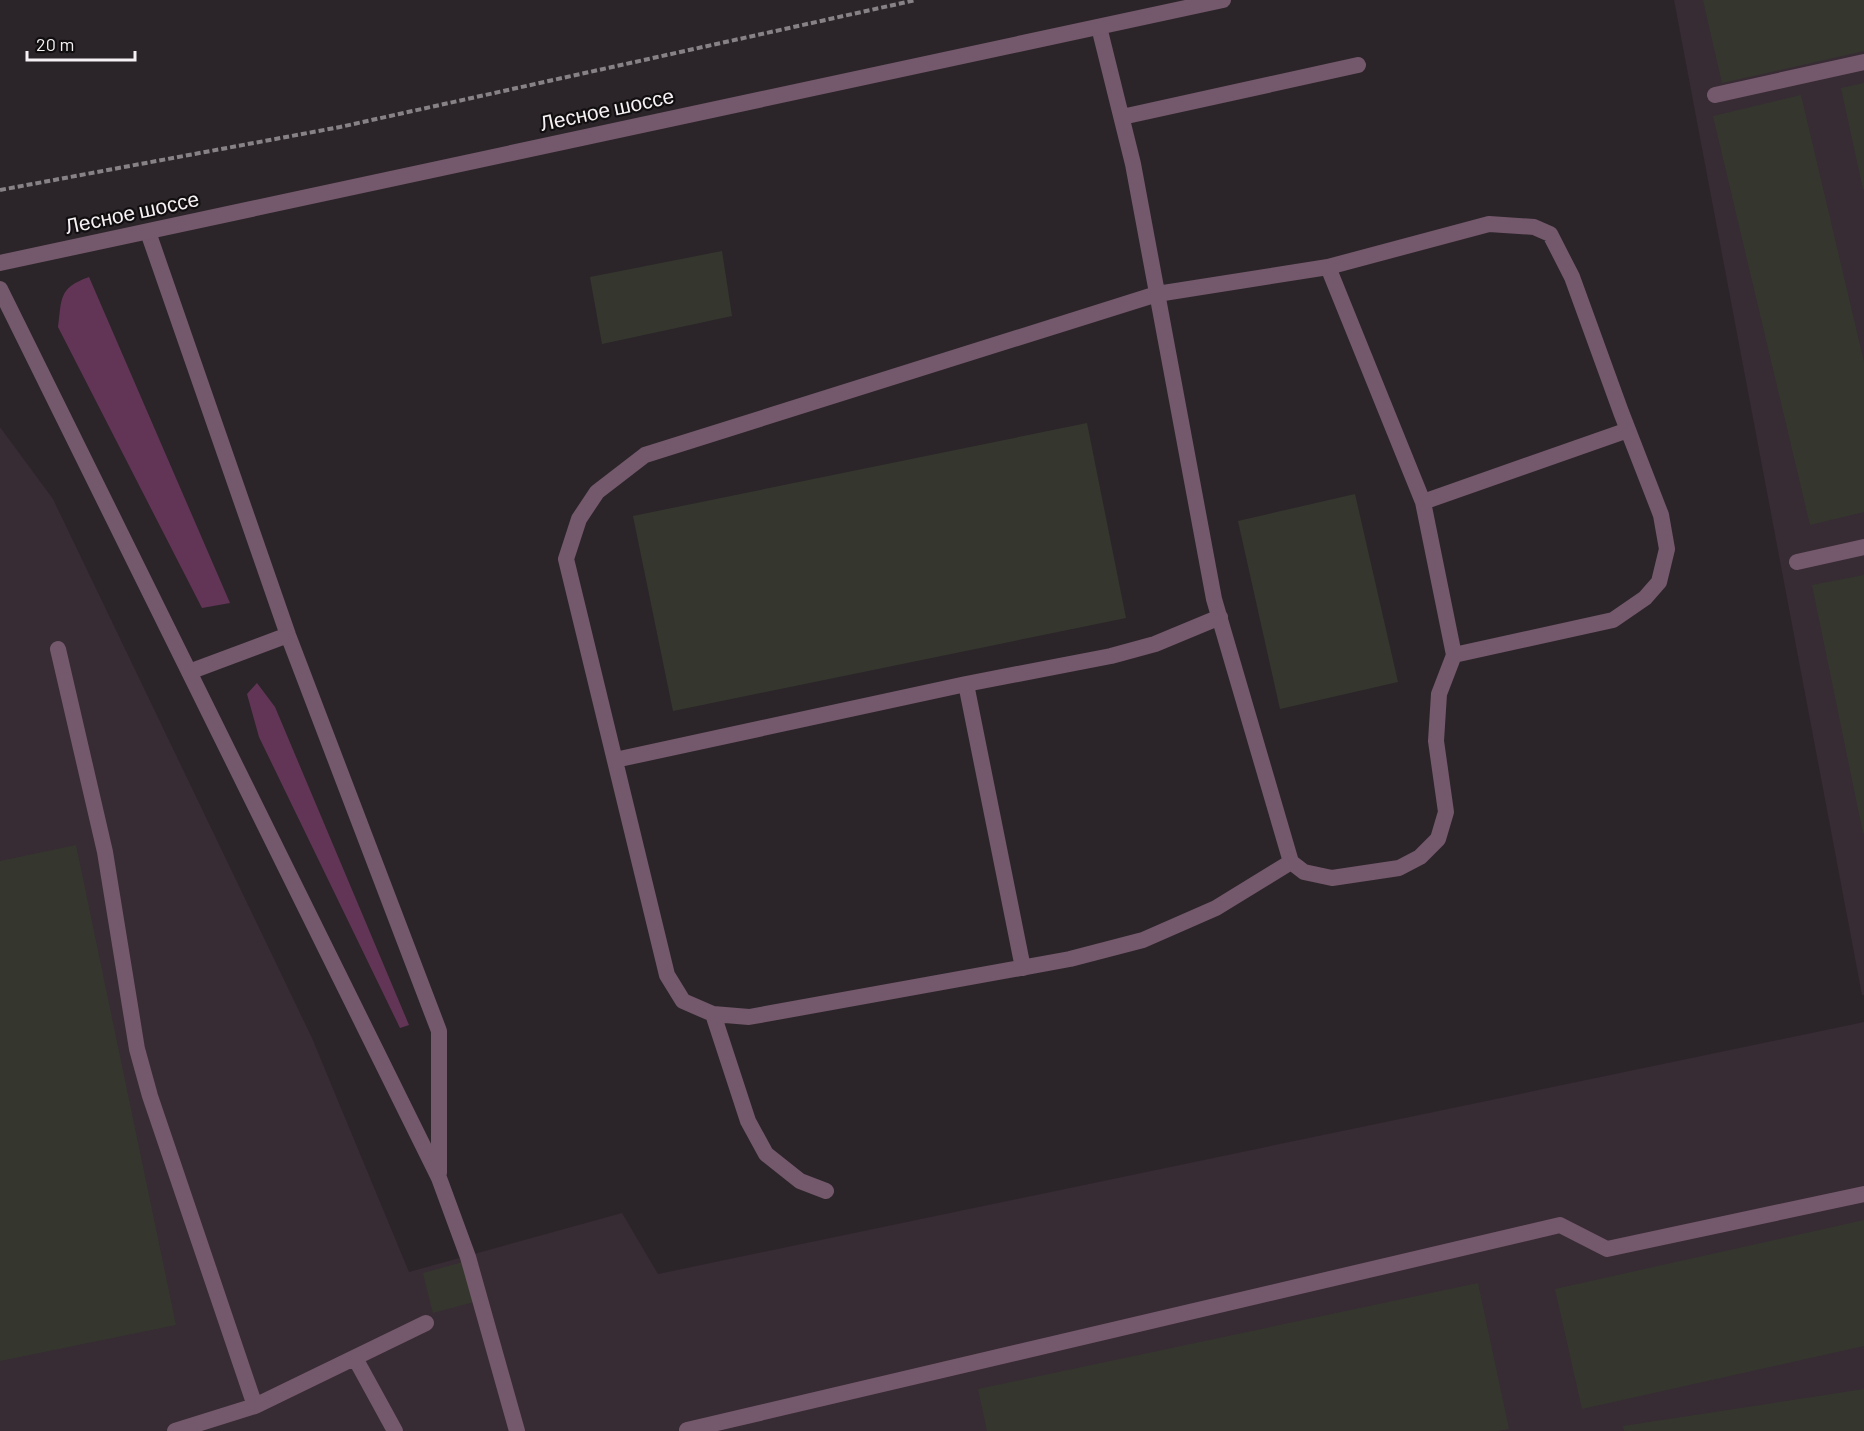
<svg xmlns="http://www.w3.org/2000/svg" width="1864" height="1431" font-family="Barlow,sans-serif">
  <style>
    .built { fill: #372b34 }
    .green { fill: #623557 }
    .building { fill: #35372f }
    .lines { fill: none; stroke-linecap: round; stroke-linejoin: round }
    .path { stroke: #878285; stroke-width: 4; stroke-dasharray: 6 3; stroke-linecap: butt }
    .service { stroke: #74586c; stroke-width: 16 }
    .tertiary { stroke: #74586c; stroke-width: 16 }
    .labels { text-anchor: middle; stroke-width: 4.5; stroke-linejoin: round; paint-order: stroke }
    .street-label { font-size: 21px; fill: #f6f1f4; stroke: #120f11 }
  </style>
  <rect width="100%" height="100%" fill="#2b2529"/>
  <path class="built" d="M1674 0H1864V995H1862Z
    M0 427 53 499 312 1038 409 1272 622 1213 658 1274 1864 1022V1431H0Z"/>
  <path class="green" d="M89 277 230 603 202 608 58 327C62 299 58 288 89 277Z
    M257 683 275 707 409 1025 400 1028 259 737 247 694Z"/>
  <path class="building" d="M1703 0H1864V51L1722 83Z
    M1864 83V189H1863L1841 88Z
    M1801 95 1864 362V512L1810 525 1713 116Z
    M722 251 732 316 602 344 590 277Z
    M1087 423 1126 618 673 711 633 516Z
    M1355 494 1398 682 1280 709 1238 521Z
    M1864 575V833H1863L1812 585Z
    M76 845 176 1325 0 1361V861Z
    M1864 1220V1346L1582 1409 1555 1289Z
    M463 1262 474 1302 433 1313 423 1273Z
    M1478 1283 1509 1429 1498 1431H987L978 1389Z
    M1864 1389V1431H1624L1623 1426Z"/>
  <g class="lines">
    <path class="path" d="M0 190 340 127 916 0"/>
    <path class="service" d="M1099 27 1133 164 1214 599 1291 862 1304 872 1332 878 1399 868 1420 857 1438 839 1446 812 1436 741 1439 694 1454 655 1423 502 1328 267 1489 224 1534 227 1550 234 1572 277 1621 412 1661 515 1667 549 1659 582 1645 598 1613 620 1454 655
      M1715 95 1864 62
      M1122 117 1358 65
      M148 232 288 635 439 1031V1173
      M0 289 439 1178 468 1257 517 1431
      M1423 502 1628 430
      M1797 562 1864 547
      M58 649 105 852 137 1049 150 1096 255 1406 175 1431
      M189 672 288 635
      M966 684 1023 968
      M615 760 966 684 1111 656 1155 644 1220 617
      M1291 862 1216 908 1143 940 1070 959 749 1017 713 1014 683 1001 667 975 566 559 579 519 597 492 645 455 1157 294 1328 267
      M713 1014 748 1121 766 1154 800 1181 826 1191
      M355 1358 395 1431
      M255 1406 426 1323
      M687 1430 1560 1225 1607 1249 1864 1194"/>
    <path class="tertiary" d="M0 263 1223 0"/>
  </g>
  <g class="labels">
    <g class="street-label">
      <text transform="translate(607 110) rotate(-12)" y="7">Лесное шоссе</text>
      <text transform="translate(132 213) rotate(-12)" y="7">Лесное шоссе</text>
    </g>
  </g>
  <path d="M27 51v9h108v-9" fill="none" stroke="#f6f1f4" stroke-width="3"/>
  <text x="36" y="51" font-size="18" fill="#f6f1f4" stroke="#120f11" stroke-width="4.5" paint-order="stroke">20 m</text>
</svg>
